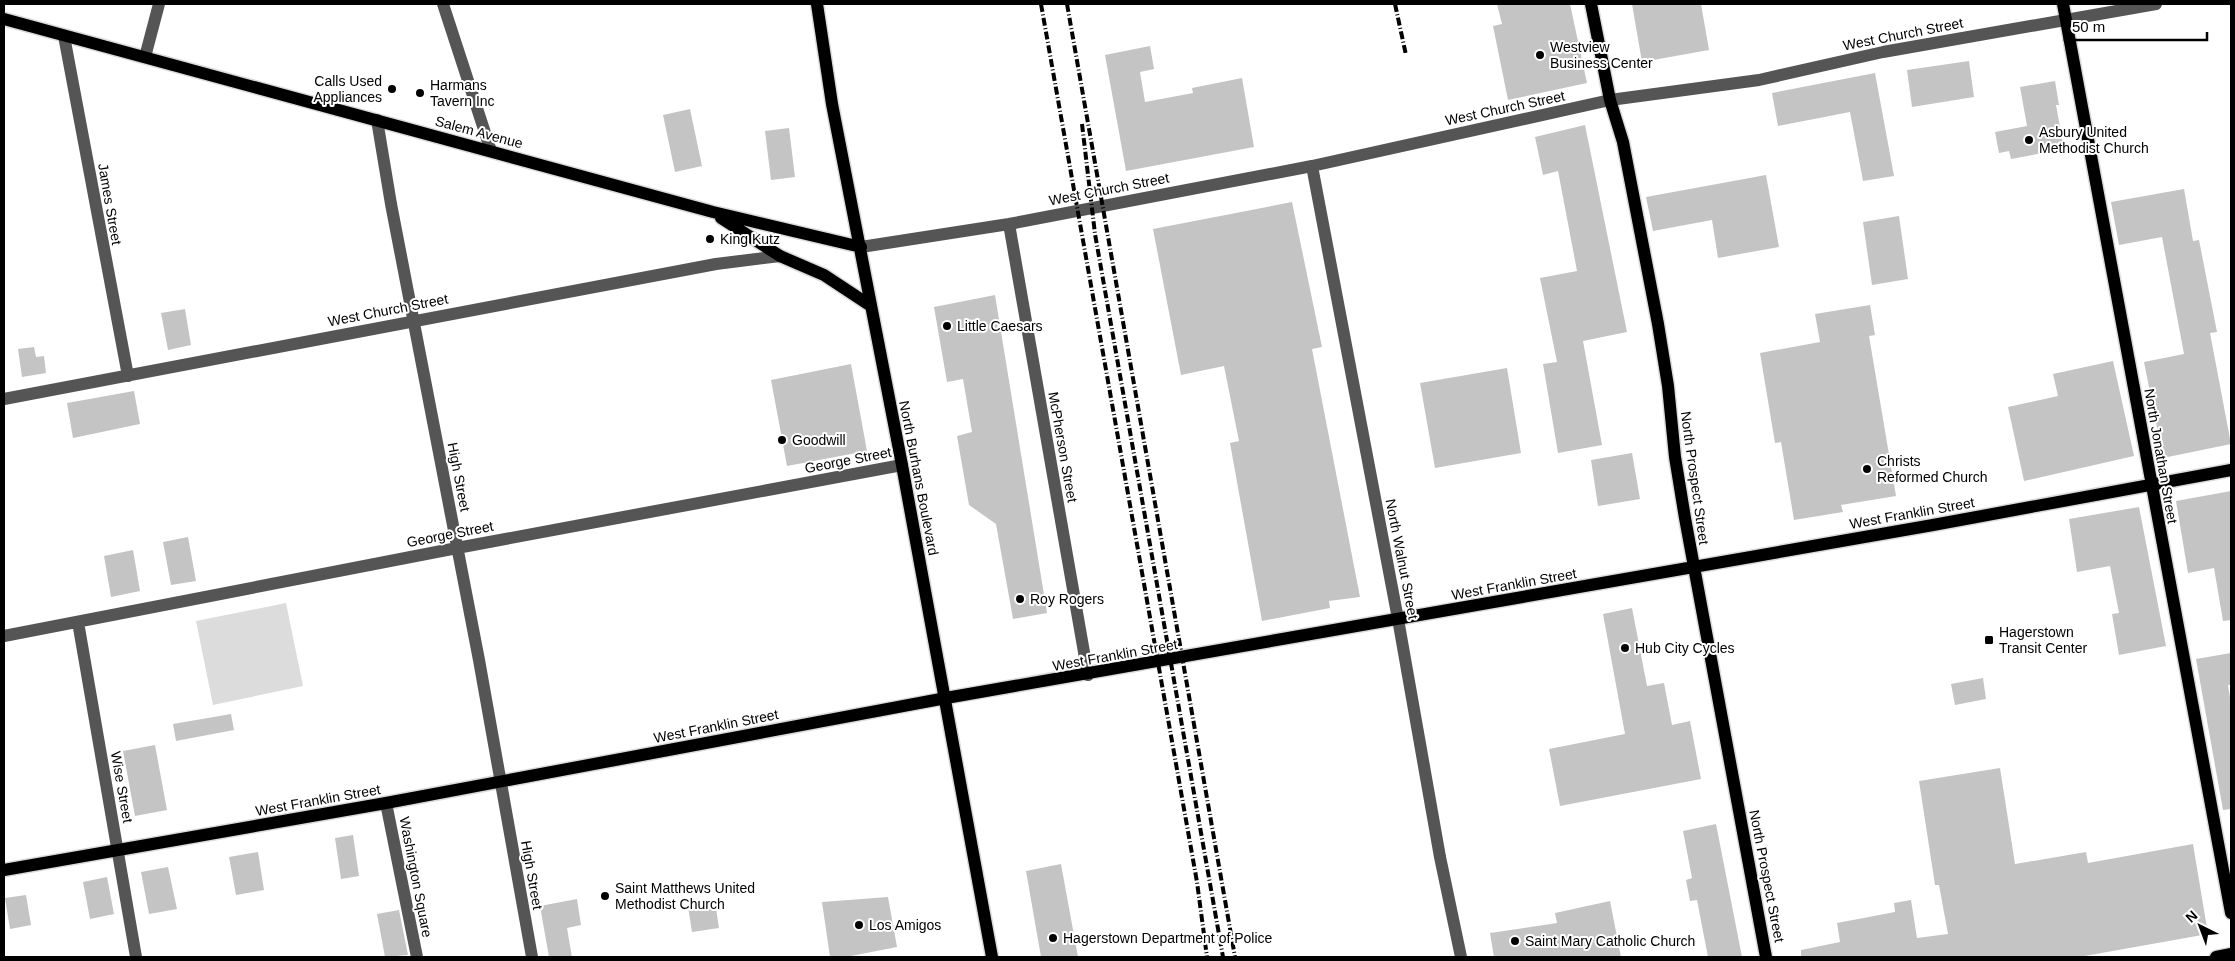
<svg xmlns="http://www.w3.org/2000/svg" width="2235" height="961" font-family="Arial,sans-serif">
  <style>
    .green { fill: #dcdcdc }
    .building { fill: #c4c4c4 }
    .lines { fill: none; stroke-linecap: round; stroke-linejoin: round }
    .major-casing { stroke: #dbdbdb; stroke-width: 15 }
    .minor { stroke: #555; stroke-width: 12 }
    .major { stroke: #000; stroke-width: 12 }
    .rail { stroke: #000; stroke-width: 4; stroke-dasharray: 8 2.5 1 2.5; stroke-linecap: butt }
    .poi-dot { fill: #000; stroke: #fff; stroke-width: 2 }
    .labels { text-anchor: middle; stroke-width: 4; stroke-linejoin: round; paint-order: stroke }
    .street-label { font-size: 14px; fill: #000; stroke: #fff }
    .poi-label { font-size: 14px; fill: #000; stroke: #fff; text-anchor: start }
  </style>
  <rect width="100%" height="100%" fill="#fff"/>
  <path class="green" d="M286 603 303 686 213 705 196 621Z"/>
  <path class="building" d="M1497 4H1570L1587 83 1508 100 1493 26 1502 24Z
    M1632 4H1701L1709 50 1642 62Z
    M1150 46 1154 69 1140 72 1145 102 1193 93 1192 88 1242 78 1254 147 1126 171 1105 55Z
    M1969 61 1974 97 1912 107 1907 70Z
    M1875 73 1894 176 1863 181 1850 112 1778 126 1772 93Z
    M2055 81 2059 105H2056L2064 149 2011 159 2009 151 1999 153 1995 132 2027 126 2020 87Z
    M690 109 702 166 675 172 663 115Z
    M1585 125 1627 332 1583 341 1602 445 1558 453 1543 364 1557 362 1540 278 1577 271 1558 171 1543 175 1535 137Z
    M789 128 795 177 771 180 765 131Z
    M1766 175 1779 247 1718 258 1712 220 1653 231 1646 197Z
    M2184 189 2193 241 2199 240 2217 332 2210 333 2231 444 2163 458 2144 362 2184 354 2162 237 2119 245 2111 202Z
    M1292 202 1322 347 1312 349 1360 597 1329 601 1330 608 1262 621 1230 443 1239 441 1224 366 1181 375 1153 229Z
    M1899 216 1908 279 1872 285 1863 222Z
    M995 295 1047 613 1013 619 996 524 969 505 957 436 972 432 963 379 947 382 934 307Z
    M1870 305 1875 335 1869 336 1896 496 1841 505 1843 512 1794 520 1781 442 1775 443 1760 353 1820 342 1815 314Z
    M185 309 191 345 168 350 161 313Z
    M34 347 36 357 44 356 46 373 22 377 18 349Z
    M2113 361 2134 456 2024 481 2008 407 2058 396 2053 374Z
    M851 364 867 451 787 466 771 380Z
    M1507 368 1521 453 1435 468 1420 383Z
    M134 391 140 424 73 438 67 403Z
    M1632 453 1640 499 1598 506 1591 460Z
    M2231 491V620L2223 621 2214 568 2188 573 2176 501Z
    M2139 507 2166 646 2119 655 2112 614 2119 613 2110 566 2077 572 2069 519Z
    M188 537 196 581 171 585 163 542Z
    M133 550 140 591 111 597 104 556Z
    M1632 608 1647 686 1664 683 1672 725 1690 721 1701 779 1560 806 1549 749 1625 734 1603 614Z
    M2231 653V685H2228L2231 704V809L2223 810 2196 659Z
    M1983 678 1986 699 1955 705 1951 684Z
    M231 714 234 730 176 741 173 724Z
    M155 745 167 810 135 816 123 751Z
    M2000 768 2015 864 2086 852 2088 863 2193 844 2208 934 2079 957H1801V950L1840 942 1837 923 1895 912 1894 903 1911 900 1917 938 1948 934 1939 885H1935L1919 781Z
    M1716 824 1742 957H1708L1697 900 1690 901 1686 880 1692 878 1683 831Z
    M353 835 359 876 341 879 335 838Z
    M258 852 264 890 236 895 229 857Z
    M1061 864 1078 957H1041L1026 871Z
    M168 867 177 909 149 914 141 872Z
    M107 877 114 914 90 919 83 882Z
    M26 895 31 925 10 929 5 898Z
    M888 897 897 947 846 957H830L822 902Z
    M577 899 581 925 567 928 572 957H549L540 906Z
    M1610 901 1621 957H1494L1490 933 1557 923 1555 913Z
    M715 902 719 928 692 932 688 907Z
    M399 910 408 955 385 957 377 914Z"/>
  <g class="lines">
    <g class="major-casing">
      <path id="major" d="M817 4 832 104 902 465 992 957
        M1591 4 1610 100 1623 142 1658 324 1668 386 1675 457 1685 518 1766 957
        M2063 4 2231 913
        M4 19 713 212 861 247
        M721 218 780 256 824 275 871 306
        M4 870 386 803 946 698 1933 525 2231 470
        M2216 957 2231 954"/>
    </g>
    <path class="minor" d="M443 4 491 151
      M64 36 128 376
      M145 57 159 4
      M377 120 391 204 479 660 532 957
      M1312 166 1398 619 1440 857 1461 957
      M1009 224 1088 675
      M861 247 1009 224 1312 166 1610 100 1759 80 1883 52 2156 4
      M4 399 716 264 780 256
      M78 622 136 957
      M4 636 457 548 902 465
      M386 803 417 957"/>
    <use href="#major" class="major"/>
    <path class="rail" d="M1041 4 1197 882 1207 957
      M1067 4 1235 957
      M1395 4 1406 55
      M1082 124 1095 234 1223 957"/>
  </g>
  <g class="poi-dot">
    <circle cx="1540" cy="55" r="5"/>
    <circle cx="392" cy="89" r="5"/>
    <circle cx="420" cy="93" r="5"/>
    <circle cx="2029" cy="140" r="5"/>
    <circle cx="710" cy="239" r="5"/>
    <circle cx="947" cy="326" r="5"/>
    <circle cx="782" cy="440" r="5"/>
    <circle cx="1867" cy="469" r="5"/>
    <circle cx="1020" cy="599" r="5"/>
    <rect x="1984" y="635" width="10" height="10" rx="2.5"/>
    <circle cx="1625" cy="648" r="5"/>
    <circle cx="605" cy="896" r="5"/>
    <circle cx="859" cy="925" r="5"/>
    <circle cx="1053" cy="938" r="5"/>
    <circle cx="1515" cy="941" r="5"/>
  </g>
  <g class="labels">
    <g class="street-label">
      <text transform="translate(1903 34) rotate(-11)" y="5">West Church Street</text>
      <text transform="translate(1505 108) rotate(-12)" y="5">West Church Street</text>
      <text transform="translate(479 132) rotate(15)" y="5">Salem Avenue</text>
      <text transform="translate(1109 189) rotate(-11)" y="5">West Church Street</text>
      <text transform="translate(110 204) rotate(80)" y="5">James Street</text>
      <text transform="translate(388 310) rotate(-11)" y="5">West Church Street</text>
      <text transform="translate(1063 447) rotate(80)" y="5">McPherson Street</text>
      <text transform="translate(2161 456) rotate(80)" y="5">North Jonathan Street</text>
      <text transform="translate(848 460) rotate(-11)" y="5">George Street</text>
      <text transform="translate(459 477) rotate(79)" y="5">High Street</text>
      <text transform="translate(919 478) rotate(79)" y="5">North Burhans Boulevard</text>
      <text transform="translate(1695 478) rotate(82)" y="5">North Prospect Street</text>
      <text transform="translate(1912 513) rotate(-10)" y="5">West Franklin Street</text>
      <text transform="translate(450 534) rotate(-11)" y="5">George Street</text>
      <text transform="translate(1402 559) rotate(79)" y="5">North Walnut Street</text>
      <text transform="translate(1514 584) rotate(-10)" y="5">West Franklin Street</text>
      <text transform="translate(1115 655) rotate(-10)" y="5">West Franklin Street</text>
      <text transform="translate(716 726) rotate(-11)" y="5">West Franklin Street</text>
      <text transform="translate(122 787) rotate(80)" y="5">Wise Street</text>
      <text transform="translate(318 800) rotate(-10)" y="5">West Franklin Street</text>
      <text transform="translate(532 875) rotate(80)" y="5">High Street</text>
      <text transform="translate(1767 876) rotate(79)" y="5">North Prospect Street</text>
      <text transform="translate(416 877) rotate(79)" y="5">Washington Square</text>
    </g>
    <g class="poi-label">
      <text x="1550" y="52">Westview<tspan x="1550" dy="16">Business Center</tspan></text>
      <text x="382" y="86" text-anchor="end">Calls Used<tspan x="382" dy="16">Appliances</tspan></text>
      <text x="430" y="90">Harmans<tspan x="430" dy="16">Tavern Inc</tspan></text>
      <text x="2039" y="137">Asbury United<tspan x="2039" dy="16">Methodist Church</tspan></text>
      <text x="720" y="244">King Kutz</text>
      <text x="957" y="331">Little Caesars</text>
      <text x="792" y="445">Goodwill</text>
      <text x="1877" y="466">Christs<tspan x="1877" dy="16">Reformed Church</tspan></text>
      <text x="1030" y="604">Roy Rogers</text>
      <text x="1999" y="637">Hagerstown<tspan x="1999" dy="16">Transit Center</tspan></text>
      <text x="1635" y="653">Hub City Cycles</text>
      <text x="615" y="893">Saint Matthews United<tspan x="615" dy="16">Methodist Church</tspan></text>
      <text x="869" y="930">Los Amigos</text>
      <text x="1063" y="943">Hagerstown Department of Police</text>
      <text x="1525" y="946">Saint Mary Catholic Church</text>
    </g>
  </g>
  <rect width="2235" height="961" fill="none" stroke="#000000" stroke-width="10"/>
  <g transform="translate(2200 926) rotate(318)" stroke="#ffffff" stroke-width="4" paint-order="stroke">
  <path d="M0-4L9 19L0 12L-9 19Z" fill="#000000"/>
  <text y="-8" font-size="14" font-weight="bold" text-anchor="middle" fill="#000000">N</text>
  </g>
  <path d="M2065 32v8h142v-8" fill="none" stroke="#000000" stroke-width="2.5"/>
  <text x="2072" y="32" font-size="15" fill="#000000" stroke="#ffffff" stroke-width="4" paint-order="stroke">50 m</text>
</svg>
